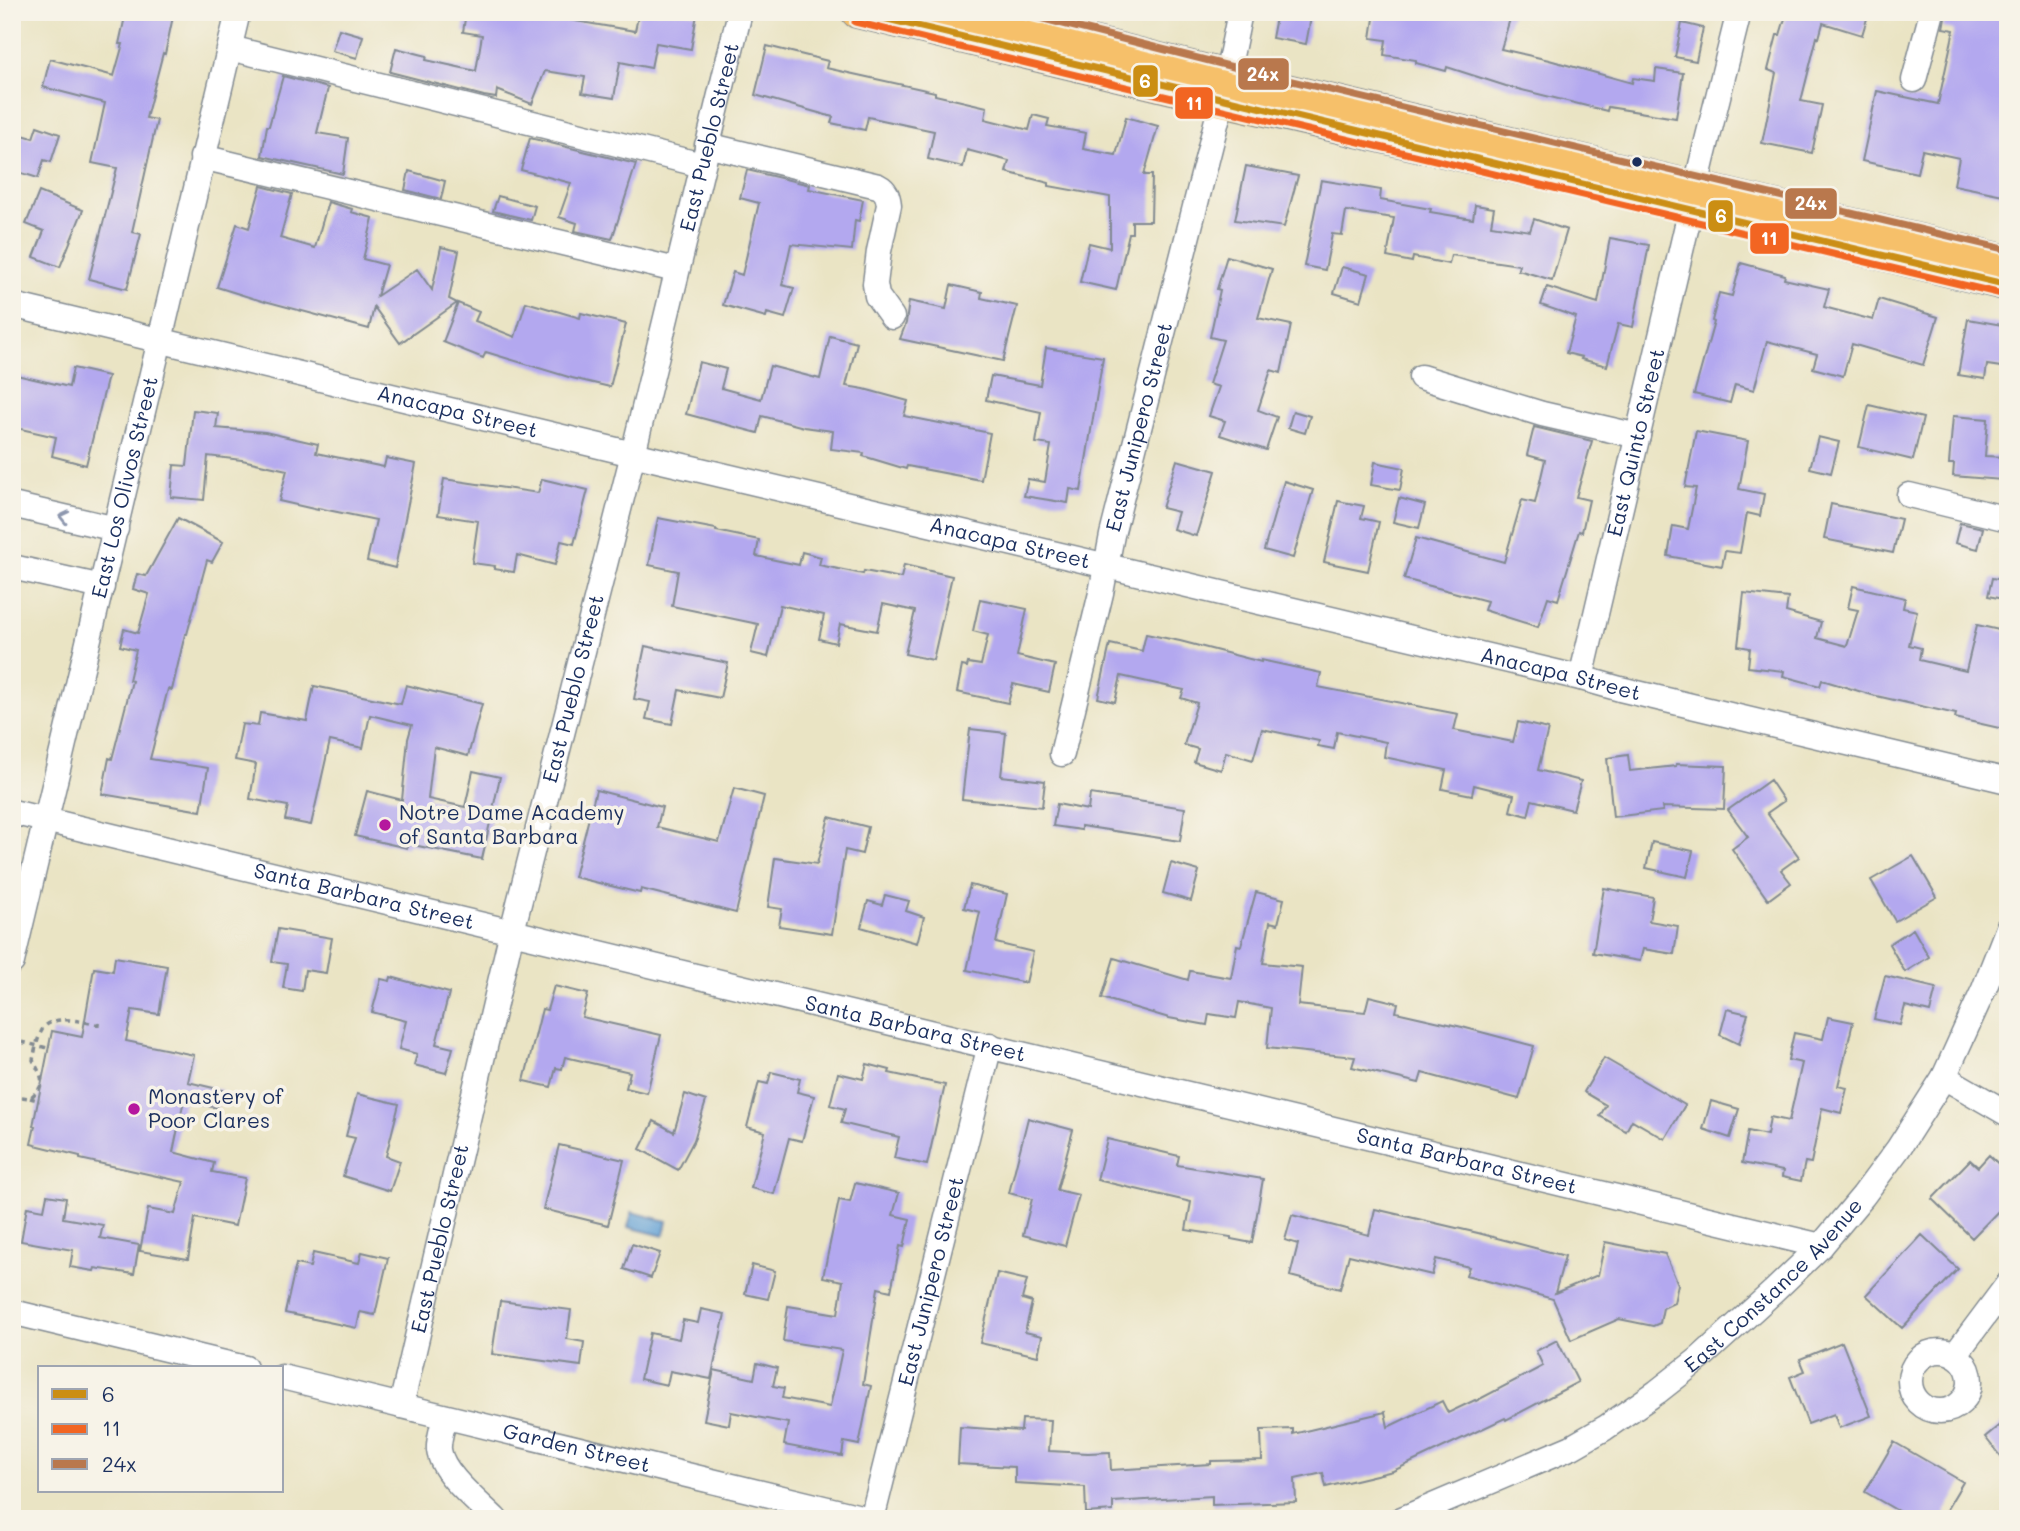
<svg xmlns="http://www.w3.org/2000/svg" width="2020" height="1531" font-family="Mali,sans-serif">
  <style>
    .water { fill: #63a1d5; stroke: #3f689a; stroke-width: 2 }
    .building { fill: #b3a8ef }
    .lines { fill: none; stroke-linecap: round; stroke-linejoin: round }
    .minor-casing { stroke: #828a91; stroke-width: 27 }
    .major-casing { stroke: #828a91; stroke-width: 34 }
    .path { stroke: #828a91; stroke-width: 3.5; stroke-dasharray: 5 5; stroke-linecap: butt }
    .minor { stroke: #fff; stroke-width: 24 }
    .major { stroke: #f6c06b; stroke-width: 32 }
    .bus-1-casing { stroke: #f7f3e8; stroke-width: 12 }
    .bus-2-casing { stroke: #f7f3e8; stroke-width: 12 }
    .bus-3-casing { stroke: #f7f3e8; stroke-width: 12 }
    .bus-1 { stroke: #cb8e13; stroke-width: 7 }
    .bus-2 { stroke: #f26522; stroke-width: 7 }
    .bus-3 { stroke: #b9784d; stroke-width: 7 }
    .oneway { stroke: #8d97ae }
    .bus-dot { fill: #1b2f5e; stroke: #f7f3e8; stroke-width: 2.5 }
    .poi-dot { fill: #b5179e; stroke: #f7f3e8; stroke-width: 2.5 }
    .labels { text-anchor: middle; stroke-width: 7; stroke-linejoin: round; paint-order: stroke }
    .street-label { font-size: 21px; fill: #1b2f5e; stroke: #f7f3e8 }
    .poi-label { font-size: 21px; fill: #1b2f5e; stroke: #f7f3e8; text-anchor: start }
    .line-badge { stroke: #f7f3e8; stroke-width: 2.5 }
    .badge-label { font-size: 19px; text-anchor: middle; font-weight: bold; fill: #fff }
  </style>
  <rect width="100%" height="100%" fill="#f7f3e8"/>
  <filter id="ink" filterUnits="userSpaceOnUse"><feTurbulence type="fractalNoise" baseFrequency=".0143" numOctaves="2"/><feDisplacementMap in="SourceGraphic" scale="14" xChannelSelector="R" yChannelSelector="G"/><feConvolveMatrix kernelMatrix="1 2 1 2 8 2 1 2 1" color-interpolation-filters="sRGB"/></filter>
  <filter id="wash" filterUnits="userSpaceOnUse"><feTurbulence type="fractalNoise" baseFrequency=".00686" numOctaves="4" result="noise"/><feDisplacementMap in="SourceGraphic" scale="28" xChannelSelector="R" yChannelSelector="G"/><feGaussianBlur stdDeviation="1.57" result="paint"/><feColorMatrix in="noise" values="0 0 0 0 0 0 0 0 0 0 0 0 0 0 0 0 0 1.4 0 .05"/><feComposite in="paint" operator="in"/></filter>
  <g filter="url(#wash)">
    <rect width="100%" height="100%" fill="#eae4c4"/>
    <path class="water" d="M632 1212 667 1221 664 1236 628 1227Z"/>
    <g id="blocks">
      <path class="building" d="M126 12H174L165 54 163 53 146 118 157 120 132 232 141 234 127 289 89 279 117 168 92 163 105 103 43 87 50 59 114 76 123 44H119Z
        M466 12H570L569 20 635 31 639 12H685L697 14 691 49 656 43 651 68 620 62 614 98 582 93 585 77 545 71 532 104 497 90 496 98 484 96 390 72 396 48 427 56 426 60 476 71 482 35 463 32Z
        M1277 12H1312L1306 44 1272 38Z
        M1375 12H1512L1501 49 1549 60 1632 83 1633 78 1655 81 1656 69 1683 73 1676 118 1608 107 1607 111 1506 86 1447 67 1446 71 1416 63V60L1384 55 1386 40 1371 38Z
        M1787 12H1869L1862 35 1823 23 1819 38 1817 37 1801 101 1822 105 1812 153 1762 143 1776 73 1768 70 1777 35H1780Z
        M1946 12H2008V196L1954 185 1959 158 1922 150 1917 173 1862 161 1877 91 1938 104 1954 30 1943 28Z
        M1682 23 1703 28 1696 61 1675 57Z
        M339 29 363 36 357 58 332 51Z
        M767 46 828 61 826 68 935 92V95L987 107 985 119 1029 130 1033 115 1049 119 1047 126 1086 133 1083 149 1116 155 1126 117 1158 126 1144 175H1152L1151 221H1132V233H1129L1116 290 1080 282 1089 243 1110 248V197L1049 186V183L1006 172 1009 161 967 150 963 167 928 159 934 131 868 117 865 130 831 123 833 117 755 95Z
        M283 76 328 88 317 133 348 138 343 174 262 156 267 126H269Z
        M37 126 60 134 51 162 44 160 38 178 12 170V132L33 138Z
        M530 138 636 164 612 239 575 231 577 223 559 217 571 183 521 170Z
        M1246 166 1298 176 1284 227 1235 220Z
        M747 170 810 185 809 189 863 200 859 221 855 220 852 250 791 244 782 285 794 288 785 318 767 313 766 317 723 305 733 272 742 275 759 203 740 198Z
        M409 171 445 181 441 199 405 190Z
        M1321 180 1381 190 1380 200 1431 209 1430 212 1473 219 1475 205 1494 208 1491 225 1530 231 1534 219 1567 230 1552 280 1518 270 1519 265 1451 255 1449 264 1413 257 1412 262 1387 257 1394 218 1346 211 1342 235 1332 234 1325 270 1304 266Z
        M261 186 292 194 280 238 315 248 328 202 352 209 351 212 373 218 363 259 386 265 377 296 417 269 432 290 441 247 459 251 449 299 457 303 400 343 374 307 369 329 265 301V302L217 287 237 224 249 228Z
        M39 192 83 210 60 267 34 257 44 231 26 224Z
        M498 196 535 206 531 220 493 211Z
        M1610 238 1649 245 1633 327 1618 324 1607 366 1581 359 1582 357 1566 353 1576 317 1541 305 1547 287 1598 303Z
        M1227 256 1272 269 1258 318 1291 325 1281 373 1271 370 1258 410 1277 417 1266 450 1220 435 1225 421 1209 416 1219 387 1209 384 1223 340 1210 337 1220 290 1217 289Z
        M1741 263 1785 275 1784 279 1829 289 1824 307 1873 320 1879 299 1938 317 1923 365 1852 344 1843 376 1813 368 1817 354 1767 341 1754 390 1735 385 1730 403 1694 394 1714 322 1712 321 1719 293 1732 296Z
        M1342 267 1369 274 1361 301 1334 293Z
        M951 285 982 292 981 298 1017 306 1003 361 900 339 906 323 909 301 946 309Z
        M526 302 580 318 581 313 626 324 610 387 572 378 486 352 483 358 443 342 458 303 479 312 475 321 515 337Z
        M1968 319 2008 326V368L1987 365 1985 379 1958 375Z
        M830 336 857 343 846 386 864 389 908 401 904 416 990 433 981 480 907 466 906 469 863 456 864 453 831 449 833 431 804 427 762 416 758 433 686 414 699 362 726 369 721 388 761 399 770 366 820 379Z
        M1046 348 1103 357 1081 491 1070 489 1068 503 1024 496 1028 479 1045 482 1051 445 1036 443 1041 412 986 400 991 376 1040 385Z
        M73 368 108 376 86 465 52 456 56 437 12 427V374L69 387Z
        M1869 405 1923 418 1913 460 1859 447Z
        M193 410 218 413 216 428 265 432 318 444 316 453 384 467 386 458 416 464 395 568 367 561 376 520 318 508V510L279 501 287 470 242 460 208 456 204 500 171 497 174 465 187 466Z
        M1293 411 1310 416 1305 433 1288 428Z
        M1953 416 1988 419 1985 456 2005 457 2002 480 1953 476 1954 464H1949Z
        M1534 427 1592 441 1576 497 1589 500 1582 532 1579 531 1558 600 1548 597 1538 627 1484 610 1487 601 1404 579 1416 538 1504 562 1522 500 1535 503 1545 460 1527 455Z
        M1696 431 1748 441 1739 489 1764 494 1760 516 1747 513 1740 553 1725 551 1722 566 1668 556 1673 526 1688 529 1696 488 1685 487Z
        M1818 437 1839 442 1831 473 1810 468Z
        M1177 460 1216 471 1196 536 1173 529 1178 512 1162 508Z
        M1375 462 1404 468 1400 490 1371 485Z
        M444 479 538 493 542 479 588 490 574 544 561 541 555 565 517 555 514 572 494 569 495 566 472 563 478 521 438 515Z
        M1284 481 1313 490 1293 558 1264 550Z
        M1399 498 1425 505 1419 528 1393 522Z
        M1338 501 1364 506 1361 518 1379 522 1368 571 1324 562Z
        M1831 504 1901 519 1893 553 1824 539Z
        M178 518 223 542 212 562 207 560 187 634H185L172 690 168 689 150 759 208 768 201 811 102 794 109 758 112 759 132 681 129 680 136 650 120 646 124 629 138 633 149 594 133 589 137 574 146 576Z
        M658 518 716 529V531L759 540 756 556 799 565 802 552 821 557 819 565 863 574 864 571 901 578 904 565 952 576 933 660 905 654 915 611 883 604 877 631 840 624 836 643 819 639 824 615 780 605 768 657 751 653 758 624 672 606 678 571 649 565Z
        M1960 523 1983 528 1978 549 1955 543Z
        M1992 578 2008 581V600L1988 596Z
        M1853 586 1905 598 1903 608 1917 611 1909 645 1921 648 1919 660 1966 671 1977 625 2008 632V730L1955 718 1956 714 1872 695 1822 680 1820 686 1783 676 1784 671 1748 667 1750 648 1738 646 1744 593 1788 598 1786 612 1821 622 1817 638 1847 646 1858 610 1848 608Z
        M980 599 1027 609 1017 656 1055 665 1049 692 1013 684 1008 703 957 692 962 666 967 667 968 663 981 665 988 635 973 631Z
        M1146 634 1180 641 1261 662V660L1321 673 1318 687 1458 714 1454 730 1513 742 1518 722 1548 729 1538 770 1581 781 1573 810 1532 800 1528 816 1510 811 1514 795 1474 785 1472 795 1442 789 1446 770 1384 757 1386 742 1337 732 1334 749 1318 746 1319 741 1262 729 1253 760 1226 752 1221 770 1194 762 1198 749 1184 745 1197 703 1181 698 1184 690 1121 676 1115 702 1098 698 1110 644 1142 651Z
        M645 646 728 663 720 698 679 690 672 724 646 719 650 702 634 699Z
        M406 685 482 704 468 756 434 747 428 799 465 807 473 771 500 777 482 859 408 844 407 848 355 836 367 791 402 800 408 739 412 725 370 715 363 748 330 741 311 825 285 820 288 806 250 799 256 764 235 760 242 724 258 726 260 713 307 721 314 686 401 704Z
        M970 729 1006 733 1001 776 1045 781 1042 807 962 799Z
        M1628 755 1630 771 1676 766V764L1726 766 1724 809 1662 807 1663 811 1613 817 1607 758Z
        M1770 780 1784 801 1767 813 1799 857 1781 870 1791 883 1768 900 1732 849 1748 837 1728 810Z
        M734 788 764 796 736 913 641 889 640 893 574 877 596 790 662 807 657 827 719 842Z
        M1090 794 1185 808 1180 841 1081 826V830L1053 826 1057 804 1088 810Z
        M829 817 868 827 862 854 845 850 832 934 779 926 782 909 768 907 775 858 817 864Z
        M1652 842 1693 851 1687 877 1646 868Z
        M1913 856 1937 897 1895 921 1871 880Z
        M1171 863 1199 871 1191 901 1163 893Z
        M970 885 1007 894 996 943 1033 952 1026 983 967 970 980 912 964 908Z
        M1604 888 1653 897 1649 921 1678 926 1674 954 1643 949 1640 961 1593 953Z
        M1256 892 1284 899 1278 924 1270 922 1263 963 1302 967 1298 1005 1365 1012 1369 996 1398 1003 1396 1012 1462 1027 1534 1046 1519 1099 1422 1073 1419 1083 1352 1067 1355 1057 1267 1048 1271 1008 1239 1002 1236 1018 1209 1014 1207 1025 1169 1018 1102 998 1114 958 1188 980 1190 971 1231 978 1237 945 1241 946Z
        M885 895 909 901 906 911 924 917 917 943 861 927 868 901 882 905Z
        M278 929 332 938 326 973 305 970 302 991 283 988 287 964 272 962Z
        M1913 929 1929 957 1905 972 1889 944Z
        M115 957 167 966 159 1014 132 1010 126 1041 194 1055 188 1082 222 1090 217 1108 184 1100 173 1152 214 1163 212 1172 245 1178 235 1226 195 1218 188 1259 140 1251 148 1209 175 1214 184 1182 80 1159V1156L31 1144 35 1126H33L52 1031 82 1037 94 968 113 971Z
        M1885 976 1936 988 1930 1012 1905 1006 1900 1025 1874 1019Z
        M391 977 449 993 436 1044 453 1048 446 1073 414 1065 417 1054 399 1049 406 1021 372 1012 381 979 390 981Z
        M554 986 588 994 582 1017 661 1035 647 1093 626 1088 630 1072 565 1057 562 1069 556 1068 551 1087 524 1081 542 1009 547 1010Z
        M1727 1009 1748 1014 1739 1044 1720 1035Z
        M1828 1017 1853 1022 1838 1086 1847 1088 1841 1113 1822 1108 1811 1163 1805 1162 1801 1181 1782 1177 1783 1171 1742 1163 1748 1131 1767 1135 1770 1117 1789 1121 1802 1063 1788 1060 1794 1033 1823 1039Z
        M1604 1058 1685 1105 1665 1139 1632 1120 1626 1131 1600 1116 1606 1105 1584 1092Z
        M867 1064 890 1070 889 1073 945 1085 927 1165 894 1158 899 1137 841 1123 845 1109 830 1105 838 1073 863 1079Z
        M771 1072 800 1079 797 1092 814 1096 802 1141 789 1138 774 1194 751 1188 765 1132 747 1127 759 1082 768 1084Z
        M357 1094 399 1104 386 1156 400 1161 390 1191 343 1176 355 1138 346 1136Z
        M685 1094 706 1101 694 1140 678 1170 640 1149 654 1121 674 1132Z
        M1711 1101 1739 1109 1730 1138 1703 1129Z
        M1028 1118 1073 1130 1057 1190 1079 1195 1065 1246 1023 1235 1032 1199 1009 1193Z
        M1107 1139 1179 1156 1177 1165 1263 1179 1252 1243 1231 1239V1237L1186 1230 1191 1202 1097 1180Z
        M559 1145 624 1160 608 1225 543 1209Z
        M1989 1155 2008 1173V1201L1972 1238 1932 1199 1970 1160 1978 1167Z
        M855 1183 899 1193 893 1215 910 1219 904 1247 900 1246 891 1291 878 1288 863 1384 871 1386 859 1445 844 1442 842 1456 784 1445 788 1423 731 1412 729 1425 704 1420 714 1370 754 1379 757 1363 777 1368 773 1386 784 1388 782 1398 830 1407 842 1350 783 1341 788 1306 838 1314 843 1281 823 1277 839 1200 850 1202Z
        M47 1195 66 1198 63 1218 103 1225 100 1238 139 1245 134 1274 95 1268 94 1271 70 1267 73 1250 21 1241 27 1207 44 1210Z
        M1375 1209 1478 1233 1565 1256 1555 1293 1598 1275 1605 1242 1665 1254 1678 1284 1674 1303 1663 1308 1660 1323 1653 1326 1619 1319 1571 1340 1553 1299 1466 1275 1469 1267 1436 1259 1432 1275 1349 1255 1340 1289 1290 1276 1298 1244 1285 1240 1292 1215 1369 1235Z
        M1922 1235 1958 1269 1902 1328 1866 1295Z
        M632 1244 660 1253 651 1278 624 1269Z
        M362 1252 388 1258 375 1315 360 1312 357 1328 285 1313 296 1264 310 1267 313 1253 359 1263Z
        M752 1265 775 1271 768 1299 745 1294Z
        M997 1273 1027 1280 1022 1299 1032 1302 1025 1332 1042 1336 1038 1356 980 1343Z
        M500 1301 571 1310 567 1339 584 1342 581 1366 492 1354Z
        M701 1309 725 1314 711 1379 670 1371 667 1385 640 1379 650 1333 679 1339 683 1320 698 1323Z
        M1557 1340 1578 1382 1506 1420 1505 1418 1393 1471 1326 1487 1323 1473 1295 1479 1296 1502 1212 1505V1496L1113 1502V1511L1086 1513 1085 1487 1015 1483V1467L958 1464 960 1427 1021 1431 1022 1419 1051 1420 1049 1451 1088 1453 1110 1452 1111 1470 1211 1464V1461L1262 1460 1261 1430 1293 1429V1434L1385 1412 1388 1427 1442 1401 1448 1413 1475 1400 1476 1401 1543 1366 1536 1351Z
        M1842 1342 1871 1416 1839 1428 1834 1414 1808 1424 1790 1377 1805 1371 1800 1359Z
        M2008 1418V1466L1985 1437Z
        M1894 1442 1963 1482 1941 1519H1912L1865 1492Z"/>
    </g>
  </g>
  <g filter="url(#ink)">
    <use href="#blocks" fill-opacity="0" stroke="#828a91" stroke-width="2"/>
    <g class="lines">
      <g class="minor-casing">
        <g id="minor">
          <path d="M230 48 702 165"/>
          <path d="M1914 80 1932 12"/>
          <path d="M707 145 878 186C886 190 888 196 889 205L879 251 875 284 877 296 892 317"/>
          <path d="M202 157 676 270"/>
          <path id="s1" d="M12 305 658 460 1581 678 1620 689 2008 781"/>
          <path d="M1421 377 1542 414 1638 436"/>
          <path d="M1909 495 2008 519"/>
          <path d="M12 505 116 529"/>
          <path d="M12 567 102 587"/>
          <path id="s2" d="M1581 678 1702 161 1739 12"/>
          <path id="s3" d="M1062 754 1101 593 1112 535 1222 100 1240 12"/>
          <path id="s4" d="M12 812 1821 1246"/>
          <path id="s5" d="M12 962 238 12"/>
          <path d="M1944 1077 2008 1114"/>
          <path d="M12 1312 245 1368"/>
          <circle cx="1940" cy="1381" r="30"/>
          <path d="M1955 1355 2008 1284"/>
          <path id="s6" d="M282 1377 869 1519"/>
          <path id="s7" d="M401 1406 512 931 633 454 740 12"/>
          <path d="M445 1417C443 1427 438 1439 439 1450 442 1474 478 1502 495 1519"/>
          <path id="s8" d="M872 1519 990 1045"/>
          <path id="s9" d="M1402 1519 1572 1447 1605 1428 1657 1392 1699 1359 1773 1292 1821 1246 1863 1196 1898 1149 1944 1077 1984 989 2008 928"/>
        </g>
      </g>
      <g class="major-casing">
        <path id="major" d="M857 12 1222 100 1692 208 2008 285
          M972 12 1227 76 2008 261"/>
      </g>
      <path class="path" d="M12 1040 48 1048
        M12 1096 30 1098C48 1083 42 1078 33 1060 35 1051 37 1040 41 1032 50 1012 83 1022 100 1025
        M30 1098 40 1101"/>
      <use href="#minor" class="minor"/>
      <use href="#major" class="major"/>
      <g class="bus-1-casing">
        <path id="bus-1" d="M858 12C1241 105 1625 192 2008 285"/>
      </g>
      <g class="bus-2-casing">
        <path id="bus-2" d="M855 22C1238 115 1622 202 2006 295"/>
      </g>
      <g class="bus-3-casing">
        <path id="bus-3" d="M1016 12 1229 66 2008 250"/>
      </g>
      <use href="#bus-1" class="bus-1"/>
      <use href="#bus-2" class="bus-2"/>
      <use href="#bus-3" class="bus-3"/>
    </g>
    <defs><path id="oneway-chevron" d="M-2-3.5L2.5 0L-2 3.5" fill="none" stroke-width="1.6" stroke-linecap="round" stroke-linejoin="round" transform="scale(1.75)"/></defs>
    <use class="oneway" href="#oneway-chevron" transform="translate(64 517) rotate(-167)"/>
  </g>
  <circle class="bus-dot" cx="1637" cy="162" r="6"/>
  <g class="poi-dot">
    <circle cx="385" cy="825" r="7"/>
    <circle cx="134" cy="1109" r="7"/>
  </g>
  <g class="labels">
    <g class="street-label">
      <text dy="7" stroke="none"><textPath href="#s7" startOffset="1306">East Pueblo Street</textPath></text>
      <text dy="7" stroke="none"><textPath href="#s1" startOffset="458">Anacapa Street</textPath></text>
      <text dy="7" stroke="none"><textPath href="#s3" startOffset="336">East Junipero Street</textPath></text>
      <text dy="7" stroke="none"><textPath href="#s2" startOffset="242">East Quinto Street</textPath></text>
      <text dy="7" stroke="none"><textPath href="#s5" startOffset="488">East Los Olivos Street</textPath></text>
      <text dy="7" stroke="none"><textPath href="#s1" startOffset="1026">Anacapa Street</textPath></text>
      <text dy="7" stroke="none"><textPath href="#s1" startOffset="1592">Anacapa Street</textPath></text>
      <text dy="7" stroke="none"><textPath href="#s7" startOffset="738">East Pueblo Street</textPath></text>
      <text dy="7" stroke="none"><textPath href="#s4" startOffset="362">Santa Barbara Street</textPath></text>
      <text dy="7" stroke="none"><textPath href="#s4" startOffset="929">Santa Barbara Street</textPath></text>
      <text dy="7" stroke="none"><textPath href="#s4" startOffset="1496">Santa Barbara Street</textPath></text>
      <text dy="7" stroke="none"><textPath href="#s7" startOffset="172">East Pueblo Street</textPath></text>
      <text dy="7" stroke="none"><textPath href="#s8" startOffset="245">East Junipero Street</textPath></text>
      <text dy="7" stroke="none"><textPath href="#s9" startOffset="444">East Constance Avenue</textPath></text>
      <text dy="7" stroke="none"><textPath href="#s6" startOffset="303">Garden Street</textPath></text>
    </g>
    <g class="poi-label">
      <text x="399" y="820">Notre Dame Academy<tspan x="399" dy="24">of Santa Barbara</tspan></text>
      <text x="148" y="1104">Monastery of<tspan x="148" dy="24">Poor Clares</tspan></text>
    </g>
  </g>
  <g class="line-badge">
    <rect x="1237" y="57" width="53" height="34" rx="7" fill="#b9784d"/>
    <rect x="1132" y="64" width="27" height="34" rx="7" fill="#cb8e13"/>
    <rect x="1174" y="86" width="40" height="34" rx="7" fill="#f26522"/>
    <rect x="1784" y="187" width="54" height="33" rx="7" fill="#b9784d"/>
    <rect x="1707" y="199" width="27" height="34" rx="7" fill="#cb8e13"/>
    <rect x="1749" y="222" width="41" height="33" rx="7" fill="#f26522"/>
  </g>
  <g class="badge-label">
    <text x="1263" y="81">24x</text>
    <text x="1145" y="88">6</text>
    <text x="1194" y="110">11</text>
    <text x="1811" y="210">24x</text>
    <text x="1721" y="223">6</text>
    <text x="1769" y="245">11</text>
  </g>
  <rect width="2020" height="1531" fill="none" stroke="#f7f3e8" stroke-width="42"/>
  <rect x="38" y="1366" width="245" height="126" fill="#f7f3e8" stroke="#9fa5b1" stroke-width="2"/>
  <rect x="52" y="1389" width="35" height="10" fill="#cb8e13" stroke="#9fa5b1" stroke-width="2"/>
  <text x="102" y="1402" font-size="21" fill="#1b2f5e">6</text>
  <rect x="52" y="1424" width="35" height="10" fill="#f26522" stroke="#9fa5b1" stroke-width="2"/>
  <text x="102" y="1436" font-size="21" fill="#1b2f5e">11</text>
  <rect x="52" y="1459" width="35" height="10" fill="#b9784d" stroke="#9fa5b1" stroke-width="2"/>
  <text x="102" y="1472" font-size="21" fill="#1b2f5e">24x</text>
</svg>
